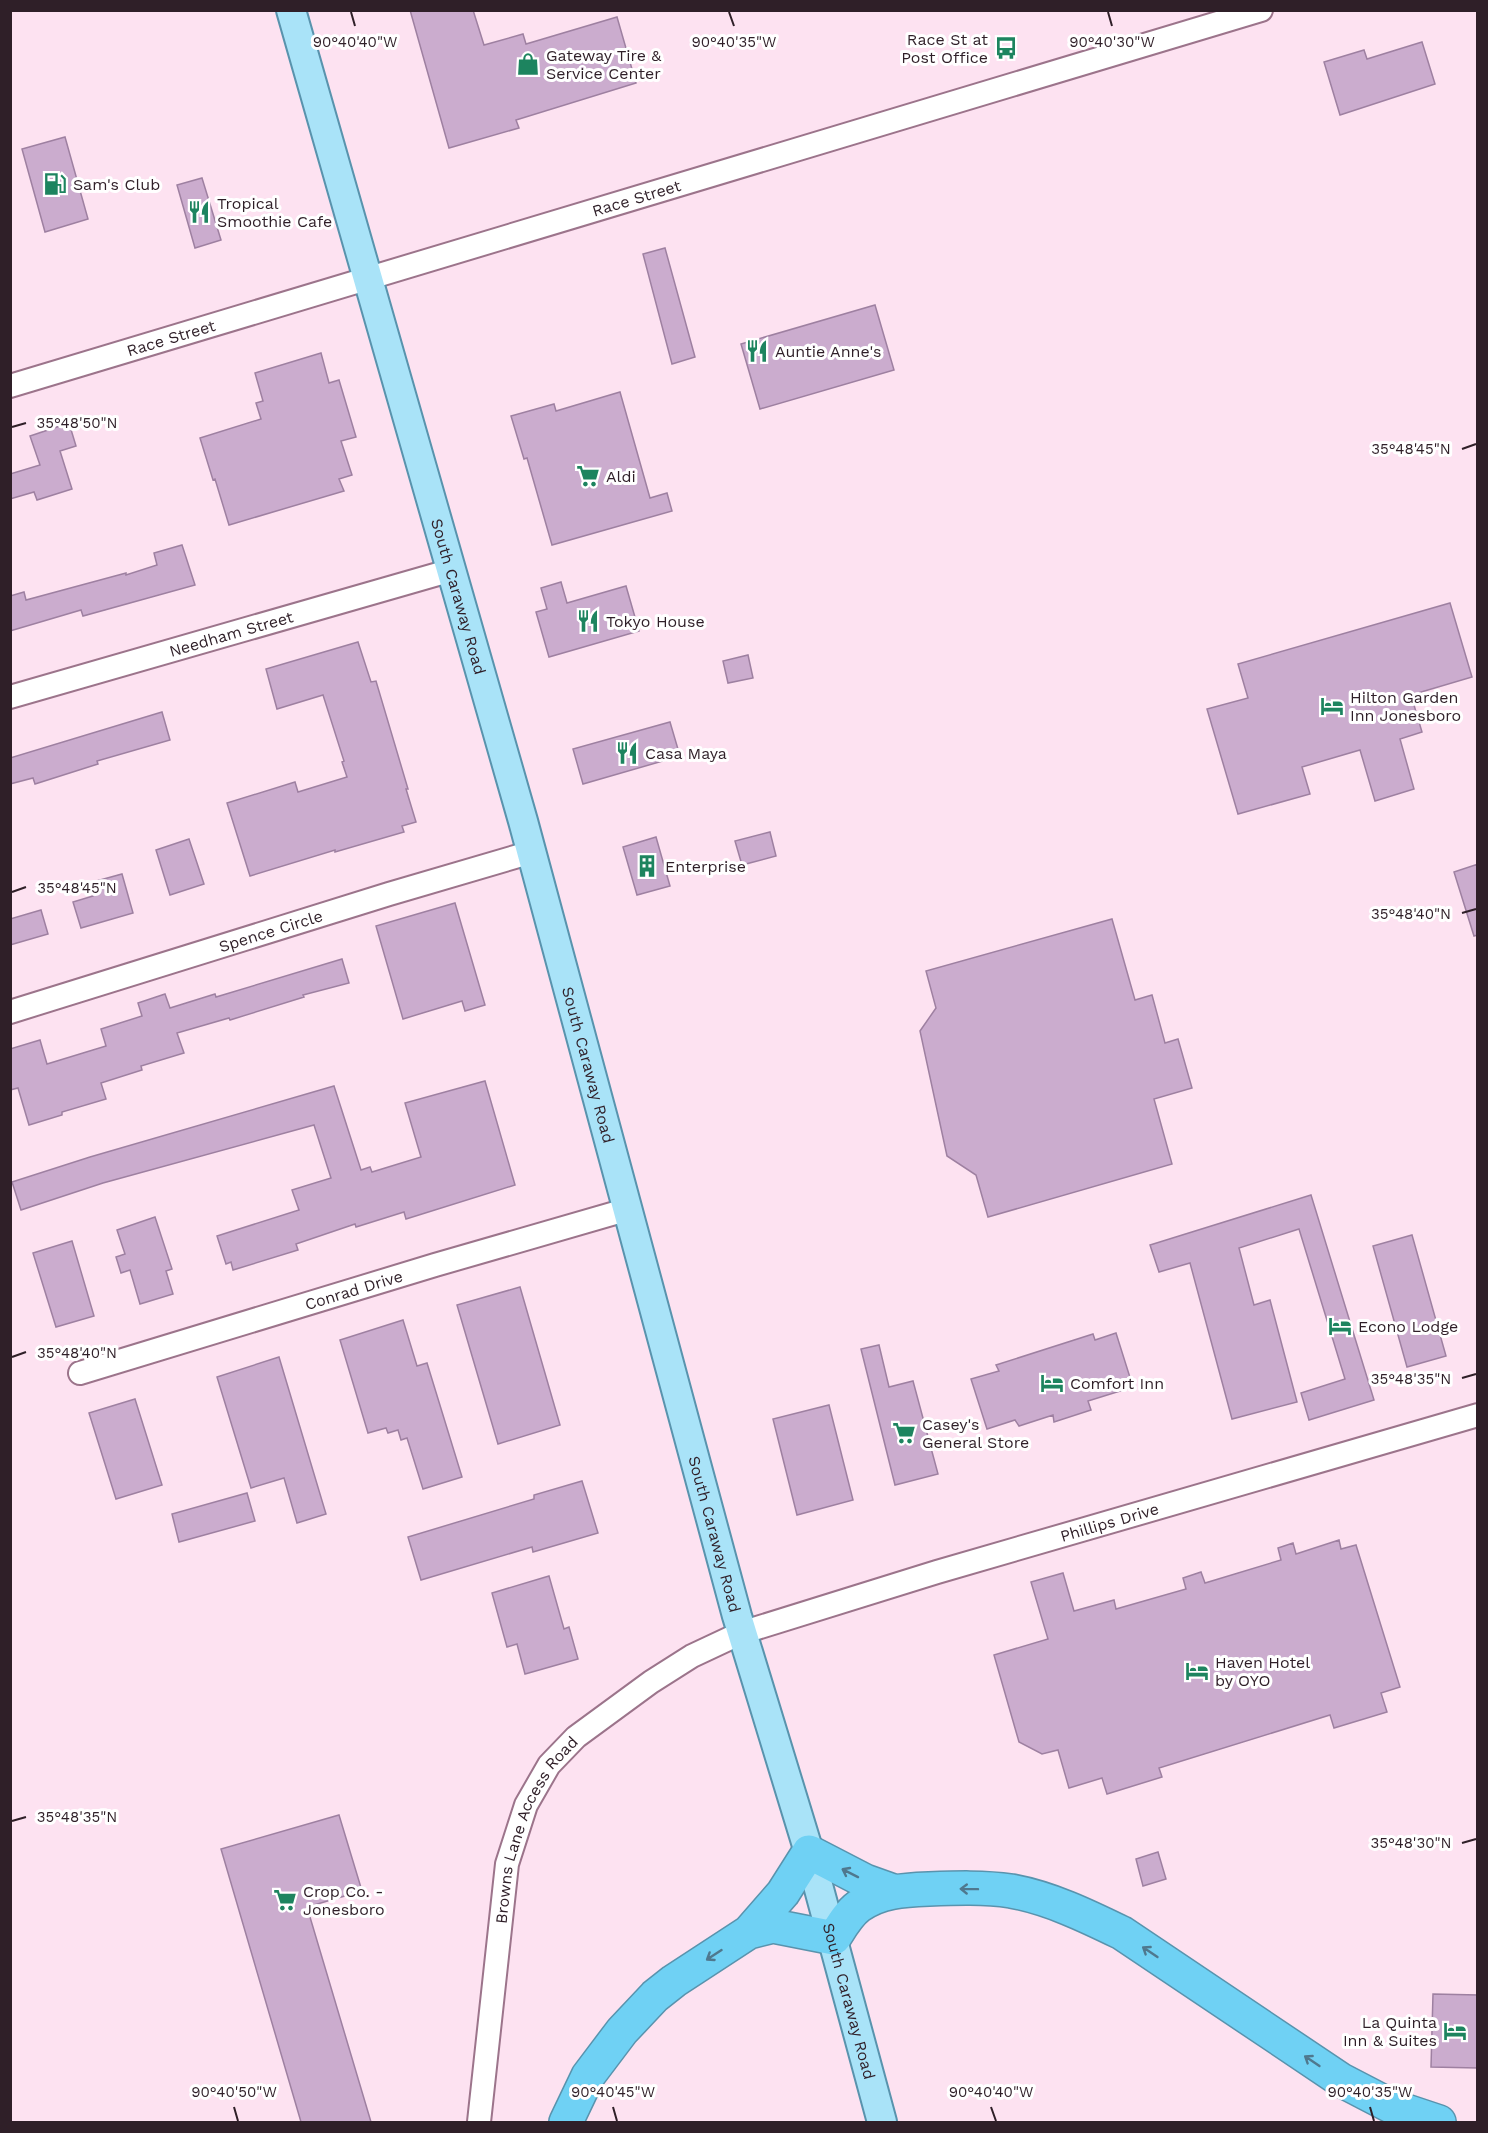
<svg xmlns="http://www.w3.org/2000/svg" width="1488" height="2133" font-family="'Work Sans',sans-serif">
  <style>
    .building { fill: #cbacce; stroke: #9e80a1; stroke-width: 1.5 }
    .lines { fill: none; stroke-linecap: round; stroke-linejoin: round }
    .minor-casing { stroke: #9c748b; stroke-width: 26 }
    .major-casing { stroke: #5993ad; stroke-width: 32 }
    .highway-casing { stroke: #5993ad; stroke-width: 36 }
    .minor { stroke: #fff; stroke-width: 22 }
    .major { stroke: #a9e3f8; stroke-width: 28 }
    .highway { stroke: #6fd1f4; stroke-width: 33 }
    .oneway { stroke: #4f788e }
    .ticks { fill: none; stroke: #2f1f28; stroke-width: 2 }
    .labels { text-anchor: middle; stroke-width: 6; stroke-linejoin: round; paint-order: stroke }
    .poi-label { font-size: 16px; fill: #2f1f28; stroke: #fff; text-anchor: start }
    .street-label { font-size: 16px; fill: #2f1f28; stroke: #fff }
    .ticks-label { font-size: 15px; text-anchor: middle; fill: #2f1f28; stroke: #fff; stroke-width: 6; stroke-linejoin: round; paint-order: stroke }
  </style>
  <rect width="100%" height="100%" fill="#fde2f1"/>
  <path class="building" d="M410 10H473L484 45 523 34 526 44 617 17 636 83 516 120 519 128 449 148Z
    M1422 42 1435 84 1340 115 1324 62 1364 50 1367 59Z
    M65 137 88 219 45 232 22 149Z
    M202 178 221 240 195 248 177 185Z
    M665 248 695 357 672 364 643 254Z
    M875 305 894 370 760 409 741 344Z
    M321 353 329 383 339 380 356 437 341 441 352 475 339 479 344 491 229 525 215 479 213 480 200 438 261 419 256 403 263 401 255 373Z
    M620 392 650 498 667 493 672 511 552 545 527 458 524 459 511 416 554 404 556 411Z
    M69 423 76 446 60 451 72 489 37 500 34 492 10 499V474L40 465 30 436Z
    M182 545 195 585 83 616 81 610 10 631V596L24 592 26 600 126 573V575L157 565 154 553Z
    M561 582 567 603 626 586 639 631 549 657 536 612 547 609 541 588Z
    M1450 603 1472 677 1411 695 1422 732 1400 739 1414 789 1375 801 1360 750 1302 767 1310 794 1238 814 1207 709 1248 698 1238 664Z
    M358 642 371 682 376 681 408 789H406L416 822 402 826 404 832 335 852V850L250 876 227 803 295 782 298 792 347 777 342 762 344 761 323 695 277 709 266 669Z
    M748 655 753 678 728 683 723 661Z
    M162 712 170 740 97 761 98 764 35 784 33 778 10 784V758Z
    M670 722 680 756 583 784 573 749Z
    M770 832 776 856 742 865 735 841Z
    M656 837 670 886 637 895 623 847Z
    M189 839 204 884 170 895 156 850Z
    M1478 864V935L1474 936 1454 872Z
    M122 874 133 913 81 928 73 902 93 896 89 883Z
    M455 903 485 1005 465 1011 462 1001 403 1019 376 926Z
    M41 910 48 934 10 945V919Z
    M1112 919 1135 1000 1152 995 1165 1043 1178 1039 1192 1088 1154 1099 1172 1164 988 1217 976 1175 947 1156 920 1031 936 1008 926 971Z
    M342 959 349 983 303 995 304 997 230 1020 229 1018 177 1033 184 1053 141 1066 142 1070 101 1083 106 1099 62 1112V1115L29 1125 18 1088 10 1090V1049L40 1040 47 1064 106 1046 101 1029 142 1016 138 1003 165 994 170 1008 215 994 216 997Z
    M485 1081 515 1185 406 1219 404 1212 356 1227 355 1224 296 1244 298 1250 233 1270 231 1262 226 1264 217 1236 299 1210 292 1190 331 1178 314 1125 103 1183 21 1210 12 1182 90 1157 334 1086 361 1170 370 1167 372 1172 421 1157 405 1103Z
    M1311 1195 1374 1400 1309 1420 1301 1393 1345 1379 1299 1229 1239 1248 1254 1305 1270 1300 1297 1402 1232 1419 1190 1263 1159 1272 1150 1245Z
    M155 1217 172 1269 166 1271 173 1294 140 1304 130 1270 121 1273 116 1257 125 1254 117 1230Z
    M1412 1235 1446 1356 1407 1367 1373 1246Z
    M72 1241 94 1316 56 1327 33 1253Z
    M520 1287 560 1425 498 1444 457 1305Z
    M403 1320 417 1366 427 1363 462 1477 423 1489 407 1438 401 1440 398 1430 388 1433 386 1428 368 1433 340 1340Z
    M1116 1333 1133 1387 1088 1401 1091 1410 1054 1422 1053 1415 1019 1426 1015 1420 987 1429 971 1379 999 1371 996 1365 1093 1334 1095 1340Z
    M879 1345 889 1387 913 1381 938 1474 895 1485 861 1349Z
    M279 1357 326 1514 297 1523 284 1478 251 1488 217 1377Z
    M135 1399 162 1485 116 1499 89 1413Z
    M829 1405 853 1500 797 1515 773 1419Z
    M582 1481 598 1533 533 1552 532 1547 421 1580 408 1537 534 1499V1495Z
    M247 1493 255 1521 179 1542 172 1514Z
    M1339 1540 1341 1549 1356 1545 1400 1687 1381 1693 1387 1712 1334 1728 1330 1715 1159 1768 1162 1777 1107 1794 1102 1778 1069 1788 1058 1750 1042 1754 1019 1742 994 1655 1048 1639 1031 1582 1063 1573 1074 1611 1114 1600 1116 1609 1186 1589 1183 1578 1201 1572 1205 1583 1281 1560 1278 1548 1293 1543 1296 1554Z
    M549 1576 564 1629 569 1627 578 1659 525 1674 517 1644 507 1647 492 1593Z
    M339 1815 362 1891 307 1907 371 2122H301L221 1849Z
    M1158 1852 1166 1879 1143 1886 1136 1859Z
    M1433 1994 1478 1995V2068L1431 2067Z"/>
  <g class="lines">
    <g class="minor-casing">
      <g id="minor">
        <path id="s1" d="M10 386 1261 10"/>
        <path id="s2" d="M10 697 452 570"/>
        <path id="s3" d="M10 1012 389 894 532 852"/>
        <path id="s4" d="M80 1373 435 1265 629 1209"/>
        <path id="s5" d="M479 2122 507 1864 526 1805 549 1765 576 1737 651 1682 692 1656 741 1633 937 1572 1478 1415"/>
      </g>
    </g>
    <g class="major-casing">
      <g id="major">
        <path id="s6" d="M291 10 523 821 737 1616 809 1852 882 2122"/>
      </g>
    </g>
    <g class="highway-casing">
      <path id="highway" d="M749 1932 773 1926 834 1938C841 1927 848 1914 859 1906 880 1891 904 1890 929 1889 956 1888 984 1887 1011 1891 1050 1898 1087 1916 1122 1933L1341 2080 1391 2106 1439 2122
        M566 2122 588 2076 622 2031 655 1996 674 1981 749 1932 783 1893 809 1852 865 1881 893 1891"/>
    </g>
    <use href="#minor" class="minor"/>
    <use href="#major" class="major"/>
    <use href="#highway" class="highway"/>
  </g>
  <defs><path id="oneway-shaft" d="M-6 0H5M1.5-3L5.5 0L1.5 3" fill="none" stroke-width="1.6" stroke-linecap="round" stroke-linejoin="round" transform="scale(1.5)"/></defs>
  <g class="oneway">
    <use href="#oneway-shaft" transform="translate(850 1873) rotate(-153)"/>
    <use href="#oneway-shaft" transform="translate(969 1889) rotate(-179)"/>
    <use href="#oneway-shaft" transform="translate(1150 1952) rotate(-146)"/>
    <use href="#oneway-shaft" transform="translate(714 1955) rotate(147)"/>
    <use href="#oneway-shaft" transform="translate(1312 2061) rotate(-146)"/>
  </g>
  <path class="ticks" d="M351 12 355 26M729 12 734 26M1108 12 1112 26M12 427 26 423M1462 449 1476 444M12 892 26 887M1462 913 1476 909M12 1357 26 1352M1462 1378 1476 1374M12 1821 26 1817M1462 1843 1476 1839M234 2107 238 2121M613 2107 617 2121M991 2107 996 2121M1370 2107 1374 2121"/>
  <defs>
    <g id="bus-bare" transform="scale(1.8)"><path d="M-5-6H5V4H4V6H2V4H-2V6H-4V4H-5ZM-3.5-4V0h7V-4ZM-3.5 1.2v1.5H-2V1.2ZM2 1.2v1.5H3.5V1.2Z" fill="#1d845f" stroke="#fff" stroke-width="2.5" paint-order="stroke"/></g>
    <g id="shop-bare" transform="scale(1.8)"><path d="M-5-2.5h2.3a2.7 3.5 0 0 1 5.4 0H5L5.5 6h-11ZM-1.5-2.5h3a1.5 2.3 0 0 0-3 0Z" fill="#1d845f" stroke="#fff" stroke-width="2.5" paint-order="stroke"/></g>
    <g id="fuel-bare" transform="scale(1.8)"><path d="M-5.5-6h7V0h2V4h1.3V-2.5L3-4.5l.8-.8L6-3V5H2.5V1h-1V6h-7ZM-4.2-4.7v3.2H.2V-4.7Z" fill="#1d845f" stroke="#fff" stroke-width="2.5" paint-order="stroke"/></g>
    <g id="restaurant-bare" transform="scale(1.8)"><path d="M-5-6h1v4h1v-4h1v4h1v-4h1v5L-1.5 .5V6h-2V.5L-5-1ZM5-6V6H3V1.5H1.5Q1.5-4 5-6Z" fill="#1d845f" stroke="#fff" stroke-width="2.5" paint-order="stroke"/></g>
    <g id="supermarket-bare" transform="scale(1.8)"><path d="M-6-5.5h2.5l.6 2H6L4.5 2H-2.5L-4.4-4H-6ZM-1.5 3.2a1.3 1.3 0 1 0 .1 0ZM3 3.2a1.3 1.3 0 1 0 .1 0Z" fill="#1d845f" stroke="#fff" stroke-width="2.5" paint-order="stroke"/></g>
    <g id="hotel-bare" transform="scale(1.8)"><path d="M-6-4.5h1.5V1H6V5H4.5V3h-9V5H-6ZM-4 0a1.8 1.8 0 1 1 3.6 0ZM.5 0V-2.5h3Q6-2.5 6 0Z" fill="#1d845f" stroke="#fff" stroke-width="2.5" paint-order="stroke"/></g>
    <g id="building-bare" transform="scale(1.8)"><path d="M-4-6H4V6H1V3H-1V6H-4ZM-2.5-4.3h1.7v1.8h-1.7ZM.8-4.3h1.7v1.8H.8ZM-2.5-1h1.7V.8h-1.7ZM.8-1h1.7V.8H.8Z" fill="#1d845f" stroke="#fff" stroke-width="2.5" paint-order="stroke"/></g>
  </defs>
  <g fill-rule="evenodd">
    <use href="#bus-bare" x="1006" y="48"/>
    <use href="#shop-bare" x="528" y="64"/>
    <use href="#fuel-bare" x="55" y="184"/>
    <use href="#restaurant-bare" x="199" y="212"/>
    <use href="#restaurant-bare" x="757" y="351"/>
    <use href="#supermarket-bare" x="588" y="476"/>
    <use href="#restaurant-bare" x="588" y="621"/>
    <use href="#hotel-bare" x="1332" y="706"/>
    <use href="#restaurant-bare" x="627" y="753"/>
    <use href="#building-bare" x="647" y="866"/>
    <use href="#hotel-bare" x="1340" y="1326"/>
    <use href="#hotel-bare" x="1052" y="1383"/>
    <use href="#supermarket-bare" x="904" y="1433"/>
    <use href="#hotel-bare" x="1197" y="1671"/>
    <use href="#supermarket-bare" x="285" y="1900"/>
    <use href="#hotel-bare" x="1455" y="2031"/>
  </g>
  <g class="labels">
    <g class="poi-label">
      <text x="988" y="45" text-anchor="end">Race St at<tspan x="988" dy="18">Post Office</tspan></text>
      <text x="546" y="61">Gateway Tire &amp;<tspan x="546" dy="18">Service Center</tspan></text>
      <text x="73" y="190">Sam's Club</text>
      <text x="217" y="209">Tropical<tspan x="217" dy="18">Smoothie Cafe</tspan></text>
      <text x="775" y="357">Auntie Anne's</text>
      <text x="606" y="482">Aldi</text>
      <text x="606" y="627">Tokyo House</text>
      <text x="1350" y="703">Hilton Garden<tspan x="1350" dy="18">Inn Jonesboro</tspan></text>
      <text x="645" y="759">Casa Maya</text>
      <text x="665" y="872">Enterprise</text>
      <text x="1358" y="1332">Econo Lodge</text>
      <text x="1070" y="1389">Comfort Inn</text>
      <text x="922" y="1430">Casey's<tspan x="922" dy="18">General Store</tspan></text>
      <text x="1215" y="1668">Haven Hotel<tspan x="1215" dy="18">by OYO</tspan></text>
      <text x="303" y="1897">Crop Co. -<tspan x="303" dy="18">Jonesboro</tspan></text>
      <text x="1437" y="2028" text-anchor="end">La Quinta<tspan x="1437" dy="18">Inn &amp; Suites</tspan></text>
    </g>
    <g class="street-label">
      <text dy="6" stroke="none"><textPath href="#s1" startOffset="654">Race Street</textPath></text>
      <text dy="6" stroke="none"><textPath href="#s1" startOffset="168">Race Street</textPath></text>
      <text dy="6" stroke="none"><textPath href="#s6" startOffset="610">South Caraway Road</textPath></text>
      <text dy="6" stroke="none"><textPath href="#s2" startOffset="230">Needham Street</textPath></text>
      <text dy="6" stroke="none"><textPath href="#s3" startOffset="273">Spence Circle</textPath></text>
      <text dy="6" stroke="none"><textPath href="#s6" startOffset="1096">South Caraway Road</textPath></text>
      <text dy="6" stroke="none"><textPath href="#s4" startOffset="286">Conrad Drive</textPath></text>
      <text dy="6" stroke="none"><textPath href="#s5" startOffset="987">Phillips Drive</textPath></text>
      <text dy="6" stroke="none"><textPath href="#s6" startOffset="1582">South Caraway Road</textPath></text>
      <text dy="6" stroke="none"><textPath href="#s5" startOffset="302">Browns Lane Access Road</textPath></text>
      <text dy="6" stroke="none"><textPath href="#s6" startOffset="2068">South Caraway Road</textPath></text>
    </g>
  </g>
  <g class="ticks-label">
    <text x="355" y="47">90°40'40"W</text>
    <text x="734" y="47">90°40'35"W</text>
    <text x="1112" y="47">90°40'30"W</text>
    <text x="77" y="428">35°48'50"N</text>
    <text x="1411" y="454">35°48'45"N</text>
    <text x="77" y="893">35°48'45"N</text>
    <text x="1411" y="919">35°48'40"N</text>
    <text x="77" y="1358">35°48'40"N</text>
    <text x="1411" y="1384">35°48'35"N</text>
    <text x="77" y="1822">35°48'35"N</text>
    <text x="1411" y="1848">35°48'30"N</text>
    <text x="234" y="2097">90°40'50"W</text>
    <text x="613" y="2097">90°40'45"W</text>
    <text x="991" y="2097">90°40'40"W</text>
    <text x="1370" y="2097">90°40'35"W</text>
  </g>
  <rect width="1488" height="2133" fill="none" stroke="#2f1f28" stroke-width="24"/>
</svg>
